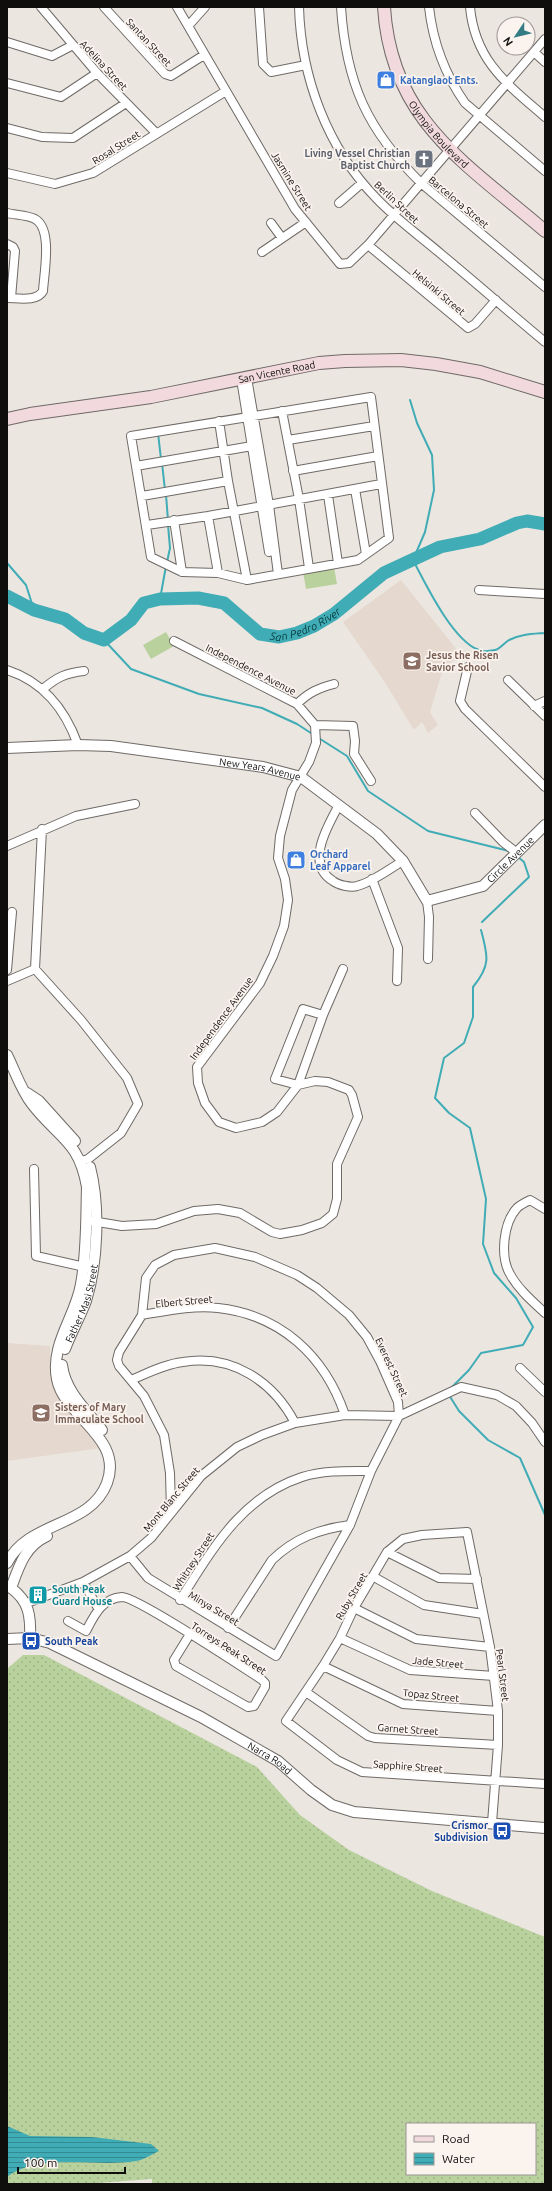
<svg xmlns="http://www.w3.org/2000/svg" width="552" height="2191" font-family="Ubuntu,sans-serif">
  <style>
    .built { fill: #e5d8ce }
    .grass { fill: url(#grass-dots); fill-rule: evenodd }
    .park { fill: #b9d19d }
    .water { fill: url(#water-rules) }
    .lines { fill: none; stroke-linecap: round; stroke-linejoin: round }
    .stream { stroke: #40acb5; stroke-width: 2 }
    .river { stroke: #40acb5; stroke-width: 13 }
    .minor-casing { stroke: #6f6a66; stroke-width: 10 }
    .tertiary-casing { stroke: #6f6a66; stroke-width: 12 }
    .secondary-casing { stroke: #6f6a66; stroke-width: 14 }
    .minor { stroke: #fff; stroke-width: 8 }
    .tertiary { stroke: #fff; stroke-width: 10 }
    .secondary { stroke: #f1d9de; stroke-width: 12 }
    .labels { text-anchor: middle; stroke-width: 3.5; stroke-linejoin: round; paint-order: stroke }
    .street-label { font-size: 10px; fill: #100e0d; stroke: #faf3ee }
    .shop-label { font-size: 10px; font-weight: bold; fill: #366cbe; stroke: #faf3ee; text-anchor: start }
    .worship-label { font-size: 10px; font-weight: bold; fill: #5b616d; stroke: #faf3ee; text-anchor: end }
    .education-label { font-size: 10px; font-weight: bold; fill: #785e54; stroke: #faf3ee; text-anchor: start }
    .culture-label { font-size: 10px; font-weight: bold; fill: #0d838f; stroke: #faf3ee; text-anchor: start }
    .transit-label { font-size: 10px; font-weight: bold; fill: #164399; stroke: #faf3ee; text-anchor: start }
    .water-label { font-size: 11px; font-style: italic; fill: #073b3f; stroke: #faf3ee }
  </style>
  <defs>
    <pattern id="grass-dots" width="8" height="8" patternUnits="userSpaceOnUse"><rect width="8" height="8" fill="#b9d19d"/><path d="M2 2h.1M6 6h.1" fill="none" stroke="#9eb286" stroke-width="1.8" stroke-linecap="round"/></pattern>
    <pattern id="water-rules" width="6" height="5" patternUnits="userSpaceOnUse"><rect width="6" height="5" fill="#40acb5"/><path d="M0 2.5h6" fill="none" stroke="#348a92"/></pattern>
  </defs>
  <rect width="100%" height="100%" fill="#ece6e1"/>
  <path class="built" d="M401 580 462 656 444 666 430 712 438 725 428 733 422 722 414 730 384 681 343 622Z
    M7 1343 50 1346V1371L64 1397 101 1448 7 1461Z"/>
  <path class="grass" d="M23 1655H44L257 1767 300 1815 349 1850 432 1891 545 1937V2184H152V2179L84 2184H7V1669ZM407 2124H535V2174H407Z"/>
  <path class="park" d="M334 567 337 584 306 589 303 572Z
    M166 632 174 646 151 659 143 645Z"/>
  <path class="water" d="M7 2126 30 2136 92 2137 151 2144 159 2151C152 2154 144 2160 136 2161 97 2168 39 2152 7 2177Z"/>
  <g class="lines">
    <path class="stream" d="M410 400 417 423 432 455 434 490 425 532 413 560C426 585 453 641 479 650 483 652 490 651 495 650 500 649 504 643 509 640 521 634 532 634 545 633
      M158 433 161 459
      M162 463 165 490
      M166 495 168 520
      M167 562 170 548 168 525
      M7 563 26 585 34 610
      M160 599 166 566
      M104 640 131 669 199 694 262 708 297 724 314 735
      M317 737 347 756 368 791 428 831 509 851
      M482 922 529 877 524 862 518 857
      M450 1389 469 1370 481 1353 523 1345 533 1327 516 1298 494 1273 483 1244 486 1199 470 1128 449 1113 435 1098 444 1058 464 1043 473 1017V987C491 965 488 956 481 930
      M449 1395 459 1411 488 1440 520 1458 545 1515"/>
    <path class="river" id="s1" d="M7 596 34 610 65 619 84 633 104 640 131 620 144 603 160 599 198 598 224 603 260 634 279 637 297 633 314 626 334 614 384 573 440 547 480 539 517 523 527 521 545 524"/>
    <g class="minor-casing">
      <path id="minor" d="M41 7 97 73 156 133
        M104 7 165 74 171 76 204 55
        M177 7 295 209 340 264 349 263 368 245 545 39
        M259 7 263 64 271 72 306 65
        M299 7C301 77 327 148 377 199 396 219 420 236 441 254 476 283 510 313 545 342
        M341 7C346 83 367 130 422 184L545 287
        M429 7C433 43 444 73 465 103L545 171
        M470 7C475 61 507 84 545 117
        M189 25 205 7
        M7 42 52 56 73 45
        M534 52 545 62
        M7 83 61 97 97 73
        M7 128 42 137 73 138 126 103
        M7 173 55 184 93 173 226 91
        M339 203 362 183
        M7 213C15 215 27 215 35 219 53 229 44 273 43 291 37 302 18 298 7 298
        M271 223 282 238
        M7 244 13 247 15 251 11 298
        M368 245 468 328 475 324 496 300
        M262 252 306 222
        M247 378 269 505 278 574
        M241 379 269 552
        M371 397 389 538 358 560 247 580 218 573 182 572 151 557 131 436Z
        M282 411 299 499 309 568
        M219 421 228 481 247 580
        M288 440 374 426
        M136 466 252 446
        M293 471 378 456
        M355 489 366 554
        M328 495 338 563
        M142 496 228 481
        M208 516 218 573
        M174 520 182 572
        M147 525 208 516 381 484
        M479 590 545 594
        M468 667 460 701 465 709 545 787
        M7 670C44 682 65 709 78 745
        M508 680 545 716
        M43 689C57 677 66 673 84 671
        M297 704C309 692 319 688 334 684
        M534 706 545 701
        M315 725 353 726 355 741 354 754 371 781
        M339 805C327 827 305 864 333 881 338 885 351 888 357 886 373 882 389 869 403 861
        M475 813 503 842 517 853
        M42 829 35 969 81 1020 127 1078 138 1104 121 1133 88 1159 81 1161
        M7 846 76 816 135 804
        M372 879 398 948 397 981
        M427 901 429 917 428 959
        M7 970 12 912
        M7 981 35 969
        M323 1015 303 1009 275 1079 298 1085 323 1015 343 969
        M34 1169 36 1256 89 1268
        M545 1209 530 1200C526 1202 520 1205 517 1208 503 1223 500 1257 510 1274 518 1289 532 1301 545 1313
        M92 1221 122 1226 156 1224 194 1211 218 1209 240 1213 272 1232 280 1234 302 1230 322 1223 333 1214 337 1199V1164L358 1117 352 1095 349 1090 328 1082 315 1081 298 1085 277 1112 262 1122 236 1128 219 1122 205 1103 198 1083 197 1067 260 983 273 956 284 926 288 900 285 879 278 858 280 836 292 790 309 762 316 743 315 725 297 704 174 641
        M142 1315C166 1311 193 1305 218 1308 281 1315 325 1356 345 1415
        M520 1368 545 1392
        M131 1380C148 1373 165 1364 183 1362 232 1354 273 1381 295 1423
        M387 1552 439 1578 477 1579
        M130 1556 148 1578 276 1656 350 1525 371 1471 399 1416 398 1402 380 1361 367 1337 349 1315 317 1288 297 1275 255 1257 215 1248 174 1255 155 1265 146 1278 142 1315 119 1352 117 1360 119 1366 144 1396 164 1435 170 1473 171 1512
        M374 1577 424 1605 483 1614
        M83 1582 98 1608
        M180 1600C212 1550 241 1497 302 1477 324 1470 348 1471 371 1471
        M27 1603 83 1582 130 1556 151 1538 201 1476 237 1447 262 1435 295 1423 345 1415 399 1416 461 1387 497 1395 516 1406 532 1423 545 1442
        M354 1608 416 1639 490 1647
        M68 1621 86 1631C94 1616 102 1598 122 1597 137 1597 242 1667 261 1679L265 1683V1687L254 1706 248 1707 176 1666 174 1660 190 1634
        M228 1628 272 1560C295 1538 319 1529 350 1525
        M340 1638 410 1670 494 1676
        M323 1666 403 1704 498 1711
        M306 1692 368 1736 375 1738 498 1745
        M492 1823 498 1745V1711L490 1647 467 1532 422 1535 403 1539 387 1552 354 1608 340 1638 323 1666 286 1721 337 1760 362 1772 545 1784"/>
    </g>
    <g class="tertiary-casing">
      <g id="tertiary">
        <path id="s2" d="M7 748 78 745 111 746 263 767 301 777 377 834 403 861 427 901 483 886 545 825"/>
        <path d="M7 1055C15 1071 21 1090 32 1104 58 1138 79 1140 87 1187 86 1219 87 1252 81 1284 76 1316 50 1344 57 1379 64 1417 124 1437 107 1483 90 1528 29 1520 7 1563"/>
        <path d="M27 1093 39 1101 75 1141"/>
        <path id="s3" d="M65 1349C71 1333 80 1317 86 1301 98 1262 100 1206 90 1167"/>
        <path d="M62 1365C65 1391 86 1410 102 1430"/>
        <path d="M11 1588C19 1566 25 1546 47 1536"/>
        <path d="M11 1588C29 1601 31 1616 30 1638"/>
        <path id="s4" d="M7 1639 30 1638 50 1643 201 1717 278 1761 311 1790 332 1805 354 1812 545 1828"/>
      </g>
    </g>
    <g class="secondary-casing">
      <g id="secondary">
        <path id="s5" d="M384 7C391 121 466 163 545 231"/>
        <path id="s6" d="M7 419 30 414 151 397 319 363 345 361 401 360 436 364 480 372 545 392"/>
      </g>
    </g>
    <use href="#minor" class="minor"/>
    <use href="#tertiary" class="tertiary"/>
    <use href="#secondary" class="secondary"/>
  </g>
  <defs>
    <g id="shop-square" transform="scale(1)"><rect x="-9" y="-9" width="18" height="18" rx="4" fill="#3f7fe0" stroke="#faf3ee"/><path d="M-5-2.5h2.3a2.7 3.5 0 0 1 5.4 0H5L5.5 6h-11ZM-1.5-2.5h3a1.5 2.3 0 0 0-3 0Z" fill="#fff"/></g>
    <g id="church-square" transform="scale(1)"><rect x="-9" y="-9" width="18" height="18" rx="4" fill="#6b7280" stroke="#faf3ee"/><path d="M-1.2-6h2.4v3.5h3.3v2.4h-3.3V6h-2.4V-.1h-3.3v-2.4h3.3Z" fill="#fff"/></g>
    <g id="school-square" transform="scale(1)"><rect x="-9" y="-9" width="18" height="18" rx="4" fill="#8d6e63" stroke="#faf3ee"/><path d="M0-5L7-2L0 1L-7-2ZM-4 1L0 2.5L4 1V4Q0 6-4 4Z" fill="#fff"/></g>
    <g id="building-square" transform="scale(1)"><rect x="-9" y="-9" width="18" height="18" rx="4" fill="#0f9aa8" stroke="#faf3ee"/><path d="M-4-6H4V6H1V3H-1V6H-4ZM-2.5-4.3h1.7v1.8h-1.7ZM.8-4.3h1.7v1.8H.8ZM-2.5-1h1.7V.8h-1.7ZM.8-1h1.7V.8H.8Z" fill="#fff"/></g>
    <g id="bus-square" transform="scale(1)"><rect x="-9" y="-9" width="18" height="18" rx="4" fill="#1a4fb4" stroke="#faf3ee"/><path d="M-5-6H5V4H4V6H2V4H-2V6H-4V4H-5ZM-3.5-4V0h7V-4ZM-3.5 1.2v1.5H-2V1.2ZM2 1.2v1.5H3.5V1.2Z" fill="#fff"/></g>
  </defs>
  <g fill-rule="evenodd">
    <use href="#shop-square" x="386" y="80"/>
    <use href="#church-square" x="424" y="159"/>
    <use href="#school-square" x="412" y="661"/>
    <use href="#shop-square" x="296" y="860"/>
    <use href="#school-square" x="41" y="1413"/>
    <use href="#building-square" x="38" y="1595"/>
    <use href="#bus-square" x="31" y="1641"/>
    <use href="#bus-square" x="502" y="1831"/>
  </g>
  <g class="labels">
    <g class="street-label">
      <text transform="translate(149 42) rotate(47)" y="4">Santan Street</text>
      <text transform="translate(104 65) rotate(47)" y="4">Adelina Street</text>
      <text dy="4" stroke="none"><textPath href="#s5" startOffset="142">Olympia Boulevard</textPath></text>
      <text transform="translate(116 147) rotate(-32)" y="4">Rosal Street</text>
      <text transform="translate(292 181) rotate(58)" y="4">Jasmine Street</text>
      <text transform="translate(397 202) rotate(43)" y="4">Berlin Street</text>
      <text transform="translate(459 202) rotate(40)" y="4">Barcelona Street</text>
      <text transform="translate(439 292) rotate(40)" y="4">Helsinki Street</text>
      <text dy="4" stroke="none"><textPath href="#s6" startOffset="274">San Vicente Road</textPath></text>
      <text transform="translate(251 669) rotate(27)" y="4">Independence Avenue</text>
      <text dy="4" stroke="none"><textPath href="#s2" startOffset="255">New Years Avenue</textPath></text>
      <text dy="4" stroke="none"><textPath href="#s2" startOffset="572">Circle Avenue</textPath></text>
      <text transform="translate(221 1018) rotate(-54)" y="4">Independence Avenue</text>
      <text transform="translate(184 1301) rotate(-5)" y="4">Elbert Street</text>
      <text dy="4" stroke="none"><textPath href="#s3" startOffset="49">Father Masi Street</textPath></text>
      <text transform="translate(392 1367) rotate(65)" y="4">Everest Street</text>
      <text transform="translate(171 1499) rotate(-50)" y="4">Mont Blanc Street</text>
      <text transform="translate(193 1561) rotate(-57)" y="4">Whitney Street</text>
      <text transform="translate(351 1596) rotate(-60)" y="4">Ruby Street</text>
      <text transform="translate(214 1608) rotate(31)" y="4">Minya Street</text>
      <text transform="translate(229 1648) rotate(33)" y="4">Torreys Peak Street</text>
      <text transform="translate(438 1662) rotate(5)" y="4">Jade Street</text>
      <text transform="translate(503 1675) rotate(83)" y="4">Pearl Street</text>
      <text transform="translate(431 1695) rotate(6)" y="4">Topaz Street</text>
      <text transform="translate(408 1729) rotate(4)" y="4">Garnet Street</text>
      <text dy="4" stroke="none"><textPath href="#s4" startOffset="292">Narra Road</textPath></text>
      <text transform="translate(408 1766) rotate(4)" y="4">Sapphire Street</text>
    </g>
    <g class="shop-label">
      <text x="400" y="84">Katanglaot Ents.</text>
      <text x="310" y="858">Orchard<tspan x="310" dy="12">Leaf Apparel</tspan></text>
    </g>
    <g class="worship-label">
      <text x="410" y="157">Living Vessel Christian<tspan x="410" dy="12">Baptist Church</tspan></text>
    </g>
    <g class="education-label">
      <text x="426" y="659">Jesus the Risen<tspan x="426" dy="12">Savior School</tspan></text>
      <text x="55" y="1411">Sisters of Mary<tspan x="55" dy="12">Immaculate School</tspan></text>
    </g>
    <g class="culture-label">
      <text x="52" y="1593">South Peak<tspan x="52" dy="12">Guard House</tspan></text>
    </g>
    <g class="transit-label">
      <text x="45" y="1645">South Peak</text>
      <text x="488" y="1829" text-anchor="end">Crismor<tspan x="488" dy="12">Subdivision</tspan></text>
    </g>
    <g class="water-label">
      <text dy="4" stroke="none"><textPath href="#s1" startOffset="339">San Pedro River</textPath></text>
    </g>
  </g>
  <rect width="552" height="2191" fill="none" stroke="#100e0d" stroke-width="16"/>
  <rect x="406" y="2123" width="130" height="52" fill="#faf3ee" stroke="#9c9794"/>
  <rect x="414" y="2136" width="20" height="6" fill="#f1d9de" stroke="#9c9794"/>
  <text x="442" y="2143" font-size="12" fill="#100e0d">Road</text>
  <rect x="414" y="2153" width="20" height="12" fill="url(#water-rules)" stroke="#9c9794"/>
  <text x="442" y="2163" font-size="12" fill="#100e0d">Water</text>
  <g transform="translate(516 36) rotate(235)"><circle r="19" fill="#faf3ee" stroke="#9c9794"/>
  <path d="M0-3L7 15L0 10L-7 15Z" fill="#347c84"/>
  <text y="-6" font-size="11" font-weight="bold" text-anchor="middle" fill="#100e0d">N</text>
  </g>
  <path d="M18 2167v6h107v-6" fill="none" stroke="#100e0d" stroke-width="2"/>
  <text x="24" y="2167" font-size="12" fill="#100e0d" stroke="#faf3ee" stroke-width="3" paint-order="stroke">100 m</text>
</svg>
